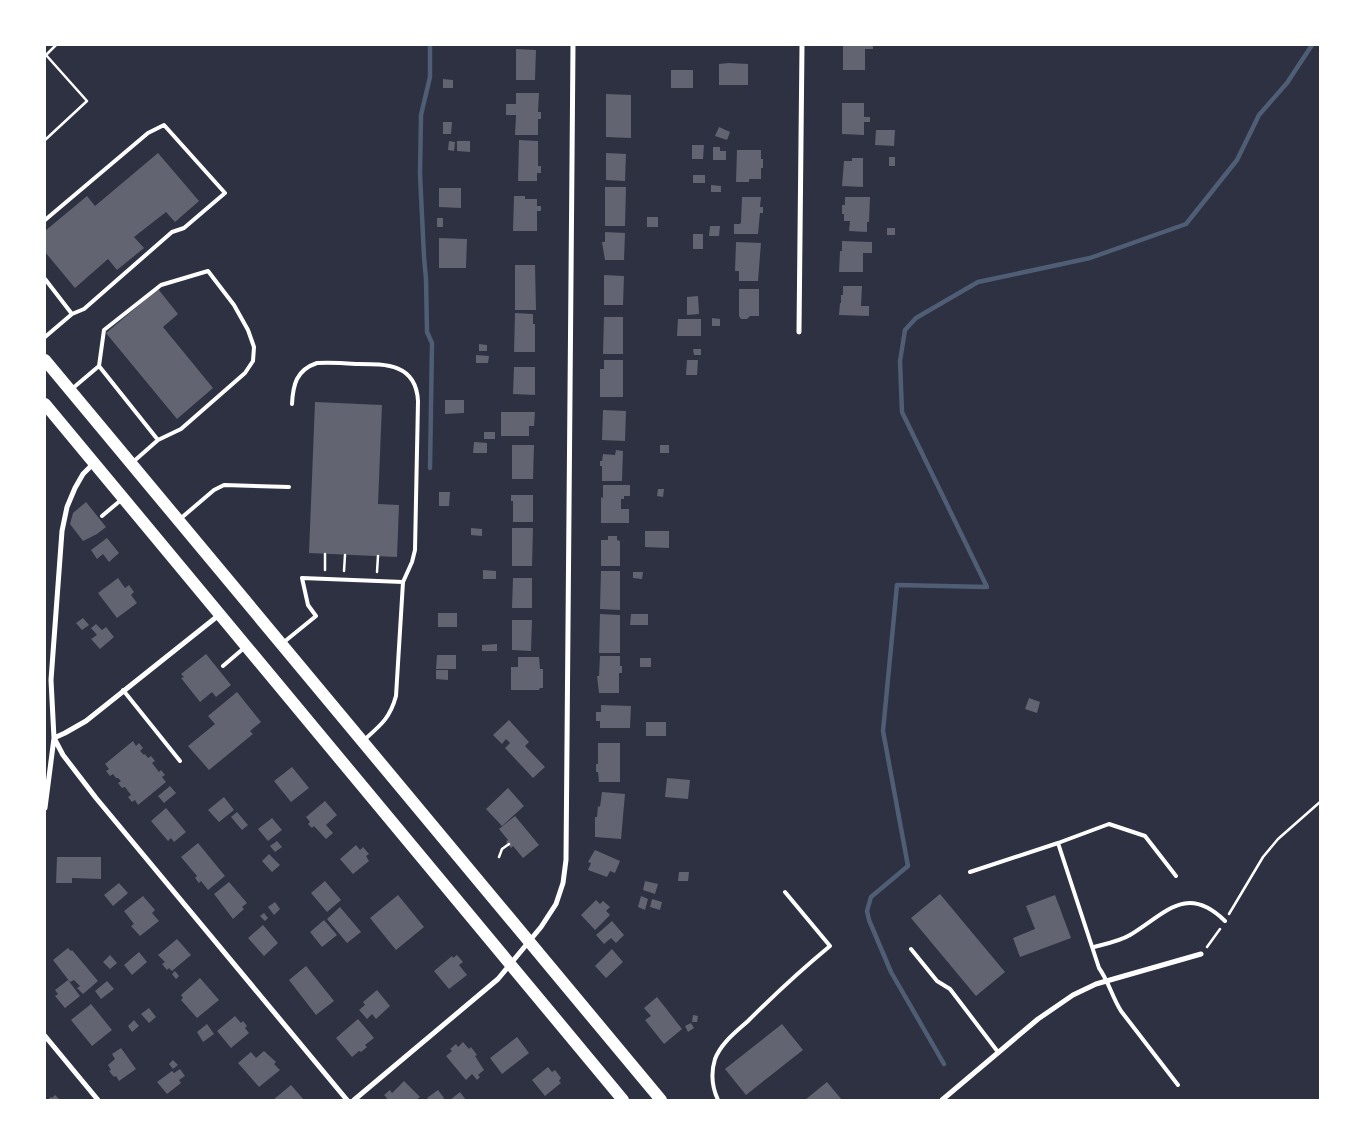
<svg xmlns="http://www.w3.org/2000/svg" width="1365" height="1145" font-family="'PT Serif',serif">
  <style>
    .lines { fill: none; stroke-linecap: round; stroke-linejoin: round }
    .stream { stroke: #4f5d75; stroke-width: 4.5 }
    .building { fill: #626471 }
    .path { stroke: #fff; stroke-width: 2.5 }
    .service { stroke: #fff; stroke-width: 4 }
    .minor { stroke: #fff; stroke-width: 5 }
    .primary { stroke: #fff; stroke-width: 12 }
  </style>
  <rect width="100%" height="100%" fill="#2d3142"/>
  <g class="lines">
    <path class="stream" d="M430 468 432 343 427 332 426 279 424 257 420 174 421 115 430 77V45
      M944 1064 891 972 869 920 867 911 871 897 908 866 883 731 897 585 987 587 902 412 900 361 905 330 916 318 978 282 1090 258 1186 224 1237 160 1259 115 1287 83 1312 45"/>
  </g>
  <path class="building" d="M843 45H873V49H865V70H843Z
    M516 49 536 50 535 80H516Z
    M729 63 748 64V85H719V64Z
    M671 70H693V88H671Z
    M443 79 453 80V88H443Z
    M516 93H539L538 112H541V119H538V135H515L516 115H506V104H516Z
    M606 94 631 95V138L606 137Z
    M842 103H864V117H870V122H864V135L842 134Z
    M443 122H452L451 134H443Z
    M719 127 730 132 727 140 715 136Z
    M876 130H895L894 146 875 145Z
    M519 140 538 141V166H541V173H537V181H518Z
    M449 141 455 142 454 151 448 150Z
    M457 141H470V152L457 151Z
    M692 145H704L703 159H692Z
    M713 147H720V151H726V160H713Z
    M737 150H761V159H763V168H761V179H749V182H736Z
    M158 153 199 201 175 222 166 212 134 237 144 248 117 270 108 259 75 288 45 252V231L87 196 95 206Z
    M606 153 626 154 625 181 606 180Z
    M889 157H895V166H889Z
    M852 158H863V187L842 186 844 161H852Z
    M693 175H705V183H693Z
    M711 185 721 186V192H711Z
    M605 187H626L625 226H605Z
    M439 188H461V208L439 207Z
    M514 196H525V199H537V206H541V211H537V231H513Z
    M742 197H761L760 207H763V213H760L758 234H734V224H740L741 222Z
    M845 197H870L869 222H867V232L849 231 850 221H844V214H842V205H845Z
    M647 217H658V227H647Z
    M437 218H443V227H437Z
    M710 226H720L719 236H709Z
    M887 228H895V235H887Z
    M605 232 625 233 624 260H605L602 242H605Z
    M693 234H703V249H693Z
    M439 238 467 239 466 268H439Z
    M842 241 872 242V253H863V272H839L840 251H842Z
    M736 242 761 243 758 281H739V271H735Z
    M515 265H535L536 310H515Z
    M604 275 624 276 623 305H604Z
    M843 286H862L861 306H869V316L839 315 840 303H841V295H843Z
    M158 289 178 314 163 327 213 388 177 419 106 333Z
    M739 289H759V316H750L747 319H741L739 316Z
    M698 296 699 314 687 315V297Z
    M515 313 533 314V324H535V352H514Z
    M604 317H623V354H603Z
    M712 318 720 319V326H712Z
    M678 319H701V336H677Z
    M479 344 487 345V351H479Z
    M693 349H701V355H694Z
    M476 355 489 356 488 363H476Z
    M604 360H623V397H600V369H604Z
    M687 360H698L697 375H686Z
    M514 367H535V395L513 394Z
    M445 400H464V413L445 414Z
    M315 402 382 405 378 504 399 505 397 557 309 553Z
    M603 410 626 411 625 441 602 440Z
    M501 412H535L534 426H529V436H501Z
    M484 432H495V439H484Z
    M474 442 487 443V453H473Z
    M512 445H534L533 479H512Z
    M660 445H669V453H660Z
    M616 450 623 451 622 481H602V466H600V461H602L603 454 615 455Z
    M603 485H630V496H624V499H621V509H629V523H601V497L603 498Z
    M658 489H664L663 497 657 496Z
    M439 492H450L449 506H439Z
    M511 495H533V522H513V501H511Z
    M86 502 106 527 97 534 83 541 70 524 73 513Z
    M471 528 482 529V536L471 535Z
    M512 528H533L532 566H512Z
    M645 531H669V548L645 547Z
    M608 536H617V540L620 541V566H601V540H608Z
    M107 538 119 553 109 562 103 554 97 559 91 550Z
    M483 570 496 571V579H483Z
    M601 571H620V610L600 609Z
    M633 572H643L642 579 633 578Z
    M118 578 125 588 129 585 134 592 131 595 137 603 117 618 98 593Z
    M513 578H532V608H512Z
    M438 613H457V627H438Z
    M600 614 620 615V653H599Z
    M631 614H648V625H630Z
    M83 618 89 625 82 630 76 623Z
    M512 620H532L531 651 512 650Z
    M96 624 102 630 106 627 114 637 100 649 91 639 97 635 91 628Z
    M497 644V651H482V645Z
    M206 654 231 685 216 697 212 692 200 702 181 678 184 677 181 674Z
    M437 655H456V669H436Z
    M600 656H620V666H622V673H619V693H599L597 676H599Z
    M518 657H539L540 669H543V688H540L539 690H511V667H518Z
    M640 658H651V667H640Z
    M436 670H448V680L436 679Z
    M237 692 261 722 250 731 253 734 209 770 188 746 215 724 208 716Z
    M1029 698 1040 702 1037 713 1025 709Z
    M601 705 631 706 630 728H600V721H596V712H601Z
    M509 720 529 742 525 746 545 767 533 778 505 748 510 743 506 739 502 744 493 735Z
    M646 722H666V736H646Z
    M133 741 136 746 139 743 143 748 140 751 144 755 145 754 148 758 151 756 155 761 152 763 159 772 161 770 165 775 162 777 166 782 138 805 135 800 132 802 128 797 131 795 125 787 122 788 118 783 121 781 118 778H116L113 774 110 776 106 771 109 769 105 764Z
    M598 743H620V782H599L598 772H596V764H598Z
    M292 767 309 788 291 802 274 781Z
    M667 778 690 780 688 799 665 797Z
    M170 786 176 793 164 803 158 796Z
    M508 788 524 806 502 826 486 809Z
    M602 792 625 794 621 839 595 837V817H597L598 806 600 807Z
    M224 797 234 810 219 822 208 810Z
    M325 801 337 815 326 825 333 833 326 839 314 826 312 828 308 824 310 822 306 817Z
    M166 808 186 832 174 842 171 838 168 841 151 821Z
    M237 812 248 825 242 830 231 817Z
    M515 816 539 845 523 858 513 846 511 848 506 842 508 840 499 829Z
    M272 818 282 830 268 841 258 829Z
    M277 841 282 847 275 852 270 846Z
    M198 843 225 876 208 890 201 881 199 883 195 878 197 876 181 857Z
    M356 845 360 850 363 847 369 854 366 856 369 861 353 874 340 859Z
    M595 850 620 861 615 873 610 871 607 877 588 870 591 863 588 862Z
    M269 854 280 865 272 872 262 861Z
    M57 857H101V879L72 878V883H56Z
    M679 872H689L688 881H678Z
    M325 881 341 900 327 912 311 893Z
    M645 881 658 884 655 894 643 890Z
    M229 882 247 903 242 907 244 909 233 919 214 894Z
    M119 883 128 893 113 906 104 895Z
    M940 894 1005 972 976 996 911 918Z
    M398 895 424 927 396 950 370 918Z
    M1055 895 1071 938 1020 957 1013 938 1035 929 1026 906Z
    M143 896 155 910 152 913 159 921 140 936 131 926 134 924 124 911Z
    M641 896 648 899 645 910 638 907Z
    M652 899 662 902 660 910 650 907Z
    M596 900 600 904 603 901 610 907 606 911 610 915 595 930 581 915Z
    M275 902 280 909 274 915 268 907Z
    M340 907 361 932 347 943 327 919Z
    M264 913 268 918 265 921 260 916Z
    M324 920 337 935 322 947 310 932Z
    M612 921 624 935 616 943 611 938 604 944 596 935Z
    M263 925 278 943 264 956 248 938Z
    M177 939 191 955 172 971 169 968 167 970 162 964 165 962 158 955Z
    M68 948 71 951 72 950 98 981 83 994 77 988 80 986 74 980 70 982 53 960Z
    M612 949 623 962 606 978 595 966Z
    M139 952 147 962 132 975 124 965Z
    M110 955 117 963 110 969 103 962Z
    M457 955 463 962 459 965 467 975 449 989 434 971 452 956 453 958Z
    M306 966 334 1001 316 1015 289 980Z
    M175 971 179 976 176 979 172 974Z
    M200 978 219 1000 197 1018 181 1000 183 998 181 995Z
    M68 980 80 996 65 1008 55 996 58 994 55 990Z
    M107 981 114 989 101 999 95 991Z
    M377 990 390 1006 376 1019 372 1014 367 1019 359 1010 365 1005 363 1002Z
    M657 997 682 1029 664 1044 645 1020 651 1016 644 1008Z
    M91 1004 112 1030 92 1046 71 1020Z
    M149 1008 156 1017 149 1023 141 1014Z
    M693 1015 698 1016 697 1022H692Z
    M235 1016 241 1023 243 1021 247 1026 245 1028 249 1033 231 1048 217 1031Z
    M358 1019 374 1038 365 1045 367 1047 361 1052 359 1051 352 1057 336 1038Z
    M134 1020 139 1026 132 1032 128 1026Z
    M691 1023 694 1028 688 1032 685 1026Z
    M207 1024 214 1034 203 1042 197 1032Z
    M782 1024 803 1050 746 1095 725 1069Z
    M517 1037 529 1053 502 1074 490 1058Z
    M463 1042 469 1049 471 1047 477 1055 475 1056 484 1070 478 1075 480 1077 477 1080 472 1074 466 1080 446 1056 452 1051 450 1049 456 1044 458 1047Z
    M121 1048 136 1069 119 1081 116 1076 114 1077 109 1071 111 1070 108 1065 115 1059 112 1054Z
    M264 1051 276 1062 274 1064 280 1070 259 1087 238 1063 251 1052 256 1058Z
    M173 1060 178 1065 173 1069 169 1064Z
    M548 1067 552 1072 555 1070 561 1078 559 1081 561 1083 545 1096 532 1080Z
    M180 1069 185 1076 179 1080 181 1083 167 1094 157 1082 172 1071 174 1073Z
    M404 1081 420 1097 416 1100H385L387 1098 384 1095 390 1090 392 1093Z
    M827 1082 842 1100H805Z
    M291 1085 304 1100H273Z
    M438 1090 444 1098 442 1100H429L427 1098Z
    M460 1092 466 1100H450Z
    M55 1095 60 1100H47L51 1097 52 1098Z"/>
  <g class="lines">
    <path class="path" d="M45 56 56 45
      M45 140 87 101 46 55
      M325 570V554
      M344 571 345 555
      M377 572 378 556
      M499 857 502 849 509 844
      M1229 914 1263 857 1278 839 1320 802
      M1207 947 1220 929"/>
    <path class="service" d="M45 220 148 133 164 125 225 193 184 228 172 232 84 309 72 314 45 337
      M45 279 72 314
      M99 366 104 330 161 285 208 271 234 305 248 330 254 347 253 361 245 373 181 429 158 440
      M73 388 99 366 158 440 133 462
      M292 404C293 385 296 370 317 363 330 362 343 363 356 364 385 364 416 363 418 401L415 550 412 562 403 582
      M102 516 121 500
      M180 519 214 490 224 485 289 487
      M284 642 316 616 308 605 302 578 403 582 396 696C390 718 381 725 364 740
      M223 666 244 648
      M123 690 180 761
      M1058 843 1109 824 1145 836 1176 876
      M970 872 1058 843 1099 968C1109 982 1112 997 1121 1011L1178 1085
      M1094 947C1105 944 1120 941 1130 935 1165 914 1186 883 1225 921
      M911 949 937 981 950 989 998 1052
      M718 1100C712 1087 711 1072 715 1059 721 1043 736 1032 748 1021 774 995 801 970 830 946L785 892"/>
    <path class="minor" d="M799 332 802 45
      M54 738 63 755 96 798 347 1100
      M54 738 65 733 86 721 219 615
      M45 808 54 738 51 680 62 531 67 507 75 488 83 474 93 464
      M45 1036 98 1100
      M354 1100 498 979 541 927 556 904 563 883 566 860 573 45
      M942 1100 1038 1019 1073 995 1096 984 1201 954"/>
    <path class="primary" d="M45 360 661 1100
      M45 404 623 1100"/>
  </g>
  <rect width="1365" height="1145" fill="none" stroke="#ffffff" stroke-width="92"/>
</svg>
